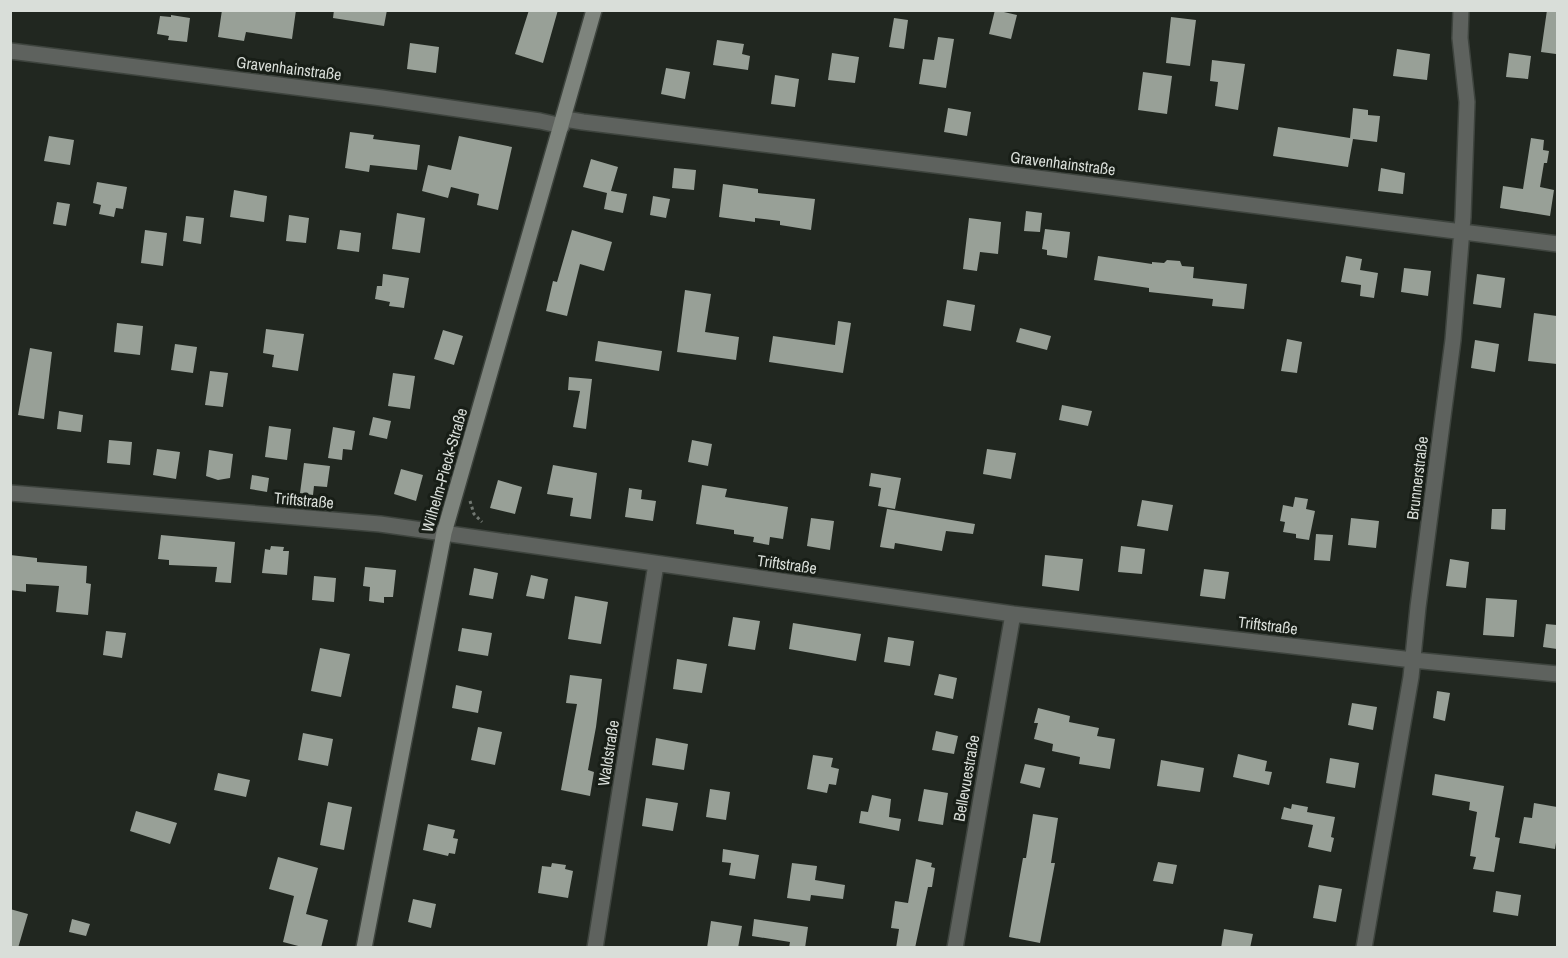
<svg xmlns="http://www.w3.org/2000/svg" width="1568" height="958" font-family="'Archivo Narrow',sans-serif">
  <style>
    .building { fill: #98a097 }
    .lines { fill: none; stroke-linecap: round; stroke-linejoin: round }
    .street-casing { stroke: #3e443e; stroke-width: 18 }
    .secondary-casing { stroke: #3e443e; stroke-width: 18 }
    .path { stroke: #727872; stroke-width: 3; stroke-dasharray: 3 3; stroke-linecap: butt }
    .street { stroke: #5e625e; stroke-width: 15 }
    .secondary { stroke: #7e847d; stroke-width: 15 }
    .labels { text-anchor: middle; stroke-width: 6; stroke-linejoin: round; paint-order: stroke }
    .street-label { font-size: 16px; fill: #d9ded9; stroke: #181e17 }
  </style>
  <rect width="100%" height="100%" fill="#212720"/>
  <path class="building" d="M222 10H296L292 39 246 32 244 41 218 37Z
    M334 10H387L384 26 333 18Z
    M529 10H558L543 63 515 54Z
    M995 10 1017 15 1011 39 989 34Z
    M1547 10H1557L1556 54 1541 52Z
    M171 15 190 18 187 42 168 40 169 36 157 34 160 16 171 17Z
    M1171 17 1196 20 1190 66 1166 63Z
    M894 18 908 20 904 49 889 47Z
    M938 37 954 39 946 88 919 84 923 59 934 60Z
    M717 40 744 44 742 54 750 56 748 70 713 65Z
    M410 43 439 47 436 73 407 69Z
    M1397 49 1430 54 1427 80 1393 76Z
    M832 53 859 57 855 83 828 80Z
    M1509 53 1531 56 1528 79 1506 77Z
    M1212 60 1245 64 1238 110 1215 106 1218 82 1210 81Z
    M666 68 690 72 685 99 661 94Z
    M1143 72 1172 76 1167 114 1138 110Z
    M775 75 799 79 795 107 771 104Z
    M948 108 971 112 967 136 944 132Z
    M1353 108 1368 110V115L1380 116 1377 142 1353 139 1348 167 1273 156 1278 127 1350 138Z
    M350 132 374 135 373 139 420 145 417 170 370 165 369 172 345 168Z
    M49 136 74 140 70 165 44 161Z
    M459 136 512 147 498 210 477 205 479 194 451 187 448 198 422 191 428 165 451 170Z
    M1531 138 1544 140 1543 150 1549 151 1547 163H1544L1540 187 1554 190 1550 216 1500 208 1503 186 1523 189Z
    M591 159 618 167 611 191 627 194 623 213 604 209 607 193 583 187Z
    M674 168 696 170 694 190 672 188Z
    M1381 168 1405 173 1403 194 1378 191Z
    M97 182 127 187 123 209 116 208 114 217 99 214 101 205 93 203Z
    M723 184 758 189V193L815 199 811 230 780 225V221L755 218V222L719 217Z
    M234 190 267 196 264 222 230 217Z
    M653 196 670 199 666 218 650 215Z
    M57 202 70 204 66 226 53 224Z
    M1026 211 1042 213 1040 232 1024 231Z
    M397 213 425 218 420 253 392 249Z
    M289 215 309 218 306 243 286 241Z
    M186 216 204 218 201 244 183 241Z
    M969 218 1001 222 998 254 980 252 977 271 963 269Z
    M1045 229 1070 232 1067 258 1047 255V250L1042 249Z
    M145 230 167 233 163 266 141 263Z
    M340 230 361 233 359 252 337 249Z
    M572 230 612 242 604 271 580 264 567 316 546 311 553 281 557 282Z
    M1098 256 1152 264V262L1164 263 1167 260 1180 261 1182 266 1194 267 1193 278 1247 284 1244 309 1212 306 1213 299 1149 292V288L1094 280Z
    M1346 256 1362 259 1360 270 1378 273 1374 298 1360 296 1361 285 1341 282Z
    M1404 268 1431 271 1428 296 1401 292Z
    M383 274 409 278 404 308 389 306 390 302 375 299 377 286H382Z
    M1477 274 1505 278 1501 308 1473 304Z
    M685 290 711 294 705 332 739 337 736 360 677 352Z
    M947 300 975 305 971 331 943 326Z
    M1534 313 1557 316V364L1528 361Z
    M838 321 851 323 843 373 769 362 773 336 835 345Z
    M117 323 143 326 140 355 114 352Z
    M1020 328 1051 336 1047 350 1016 342Z
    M266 329 304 334 298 371 272 367 274 355 263 353Z
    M443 330 463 336 454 365 434 359Z
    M1287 339 1302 342 1297 373 1281 371Z
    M1475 340 1499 344 1495 372 1471 368Z
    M598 341 662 351 659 371 595 361Z
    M175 344 197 347 193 373 171 370Z
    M30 348 52 352 44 419 18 415Z
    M210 371 228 373 223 407 205 405Z
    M393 373 415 376 410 409 388 406Z
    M569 377 592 379 586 429 573 427 580 391 568 390Z
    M1062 405 1092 411 1088 426 1059 420Z
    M59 411 83 415 81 432 57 429Z
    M373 417 391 421 387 439 369 435Z
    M269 426 291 429 287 460 265 457Z
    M333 427 355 431 352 450 343 449 342 460 328 458Z
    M109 440 132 442 130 465 107 463Z
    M692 440 712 444 708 466 688 462Z
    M157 449 180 452 176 479 153 475Z
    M987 449 1016 453 1011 479 983 474Z
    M209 450 233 454 230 478 218 480 206 476Z
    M304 463 330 466 327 487 314 486 313 495 300 493Z
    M553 465 597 473 591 519 570 516 573 498 547 494Z
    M401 469 423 475 416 501 394 494Z
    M871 473 901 478 895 509 878 506 881 488 869 486Z
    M252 475 269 478 267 492 250 489Z
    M498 480 522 487 515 514 490 508Z
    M702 485 727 489 725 497 788 507 783 539 770 537 769 545 753 542 754 537 734 534V530L696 524Z
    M629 488 642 490 641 499 656 501 653 521 625 517Z
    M1295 497 1308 499 1306 509 1315 511 1309 540 1296 538V534L1283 532 1285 522 1280 521 1283 505 1293 507Z
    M1142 500 1173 505 1168 531 1137 526Z
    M887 509 975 524 973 534 946 531 942 551 895 543 894 549 880 547Z
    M1492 509H1506L1505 530 1491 529Z
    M811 518 834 521 830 550 807 546Z
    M1351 518 1379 521 1376 548 1348 545Z
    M1316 534 1333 535 1330 561 1314 560Z
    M161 535 235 542 231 583 215 582 217 567 169 565V560L158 559Z
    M271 546 284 547 283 551H289L287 575 262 573 265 549 270 550Z
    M1121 546 1145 549 1142 574 1118 572Z
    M10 555 37 558V562L87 566 86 583 91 584 88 615 56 612 59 586 26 584V592L10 590Z
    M1045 555 1083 559 1079 591 1042 586Z
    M1450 559 1469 562 1466 588 1446 586Z
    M365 567 396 570 393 597H384V603L369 601 370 587 363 586Z
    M474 568 498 573 493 599 469 595Z
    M1204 569 1229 572 1225 599 1200 596Z
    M531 575 548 579 544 599 526 596Z
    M314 576 336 578 334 602 312 600Z
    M575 596 608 602 601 644 568 639Z
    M1486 598 1517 600 1514 637 1483 635Z
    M733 617 760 621 755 650 728 646Z
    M793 623 861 634 856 661 789 649Z
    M1546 624 1557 625V649L1543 647Z
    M462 628 492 633 488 656 458 651Z
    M106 631 126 633 122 658 103 655Z
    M888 637 914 641 910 666 884 662Z
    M320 648 350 654 341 697 311 691Z
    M677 659 707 664 702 693 673 689Z
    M939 674 957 678 953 699 934 695Z
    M570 675 602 679 596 727 588 770 594 772 590 796 561 790 577 704 566 703Z
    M456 685 482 691 478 713 452 708Z
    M1437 691 1450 693 1445 721 1433 718Z
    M1352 703 1377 707 1373 730 1348 725Z
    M1038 708 1070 716 1069 722 1099 728 1097 736 1115 739 1110 769 1079 764 1080 757 1052 751 1053 744 1034 739 1038 723H1034Z
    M478 727 502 732 495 765 471 760Z
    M936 731 958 736 954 754 932 750Z
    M303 733 333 739 328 766 298 760Z
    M656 738 688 744 684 770 652 765Z
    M1238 754 1267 761 1265 771 1272 772 1269 785 1233 777Z
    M813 755 833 758 831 767 839 769 836 785 829 784 827 793 807 789Z
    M1330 758 1359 763 1355 788 1326 783Z
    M1161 760 1204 768 1200 792 1157 786Z
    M1025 764 1045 768 1040 788 1020 783Z
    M218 773 250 780 246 797 214 790Z
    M1435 774 1504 786 1495 837 1500 838 1494 872 1473 869 1476 857 1470 856 1477 812 1469 810 1470 802 1432 795Z
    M710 789 730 792 726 820 706 817Z
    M924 789 948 793 943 825 918 821Z
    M872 795 891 799 889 817 901 819 899 831 859 823 861 811 868 812Z
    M646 798 678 803 673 831 642 826Z
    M328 802 352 807 344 850 320 845Z
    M1534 803 1557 807V836L1555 849 1519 843 1524 817 1532 818Z
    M1292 804 1308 807 1307 812 1335 817 1331 837 1334 838 1331 852 1308 847 1313 825 1281 819 1284 807 1291 809Z
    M136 811 177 823 170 844 130 831Z
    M1033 814 1058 818 1051 863H1055L1040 943 1009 937 1023 858H1026Z
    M428 824 455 830 453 838 458 839 455 854 449 853 448 856 423 850Z
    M723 849 759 855 755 879 729 875 731 863 722 862Z
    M278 857 318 868 306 914 328 920 321 948H306L283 942 294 896 269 889Z
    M916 859 932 863 931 867 935 868 932 887H928L915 948H896L899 929 891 928 895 901 908 903Z
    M1158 862 1177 865 1173 884 1153 881Z
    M552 863 566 865 565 869 573 871 568 898 538 893 542 866 551 867Z
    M792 863 817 866 815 880 845 885 843 899 811 895 810 901 787 898Z
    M1319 885 1342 889 1336 922 1313 918Z
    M1496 891 1521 895 1518 916 1493 912Z
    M413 899 436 904 431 928 408 922Z
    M10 909 28 914 18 948H10Z
    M72 919 90 924 86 936 69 932Z
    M754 919 808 927 805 948H789L790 942 752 936Z
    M711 921 742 926 738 948H707Z
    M1224 929 1253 934 1250 948H1221Z"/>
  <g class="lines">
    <g class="street-casing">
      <path id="street" d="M10 51 382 98 540 121 562 126
        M565 119 583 122 951 167 1558 244
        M10 493 380 524 1013 614 1413 660 1558 674
        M595 948 656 564
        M955 948 1013 614
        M1364 948 1411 677 1418 607 1453 340 1463 217 1467 102 1460 38 1461 10"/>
    </g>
    <g class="secondary-casing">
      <path id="secondary" d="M364 948 444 533 594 10"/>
    </g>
    <path class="path" d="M470 501 474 514 482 522"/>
    <use href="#street" class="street"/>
    <use href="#secondary" class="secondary"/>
  </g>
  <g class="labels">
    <g class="street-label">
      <text transform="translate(289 68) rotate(7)" y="6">Gravenhainstraße</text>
      <text transform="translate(1063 163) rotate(7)" y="6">Gravenhainstraße</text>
      <text transform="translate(444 470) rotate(-74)" y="6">Wilhelm-Pieck-Straße</text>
      <text transform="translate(1417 478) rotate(-83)" y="6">Brunnerstraße</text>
      <text transform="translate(304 500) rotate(5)" y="6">Triftstraße</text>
      <text transform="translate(787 564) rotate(8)" y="6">Triftstraße</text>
      <text transform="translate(1268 625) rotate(7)" y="6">Triftstraße</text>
      <text transform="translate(608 753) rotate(-81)" y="6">Waldstraße</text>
      <text transform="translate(966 778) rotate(-80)" y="6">Bellevuestraße</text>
    </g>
  </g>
  <rect width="1568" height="958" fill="none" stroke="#d9ded9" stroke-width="24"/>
</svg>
